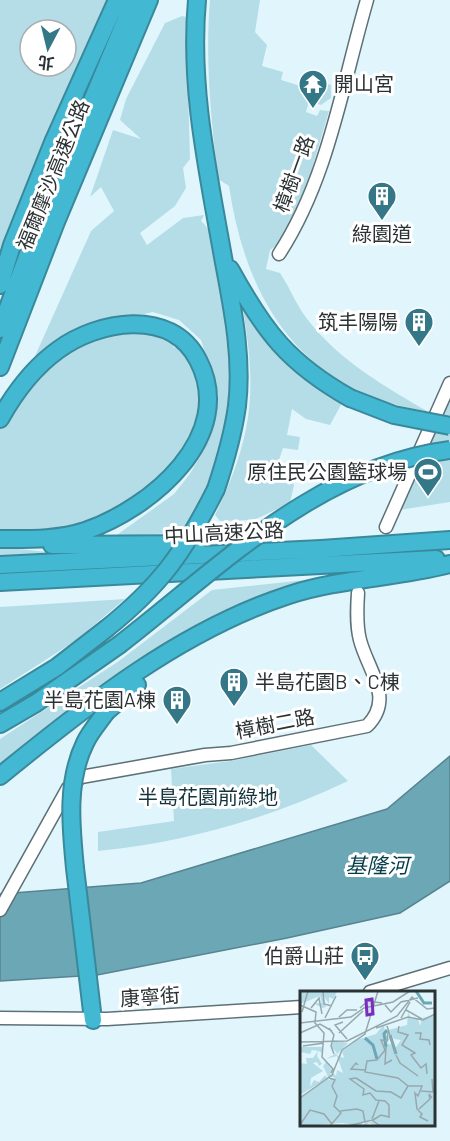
<svg xmlns="http://www.w3.org/2000/svg" width="450" height="1141" font-family="Barlow,'Noto Sans TC',sans-serif">
  <style>
    .green { fill: #b5dde8; fill-rule: evenodd }
    .water { fill: #6ca7b6; stroke: #58848f; stroke-width: 1.5 }
    .lines { fill: none; stroke-linecap: round; stroke-linejoin: round }
    .tertiary-casing { stroke: #5d7075; stroke-width: 15 }
    .motorway-casing { stroke: #3a899b; stroke-width: 20 }
    .tertiary { stroke: #fff; stroke-width: 12 }
    .motorway { stroke: #42b8d2; stroke-width: 16 }
    .motorway-bridge-casing { stroke: #3a899b; stroke-width: 20; stroke-linecap: butt }
    .motorway-bridge { stroke: #42b8d2; stroke-width: 16 }
    .labels { text-anchor: middle; stroke-width: 6; stroke-linejoin: round; paint-order: stroke }
    .poi-label { font-size: 20px; fill: #2a3234; stroke: #fff; text-anchor: end }
    .street-label { font-size: 20px; fill: #2a3234; stroke: #fff }
    .park-label { font-size: 20px; fill: #14333a; stroke: #fff }
    .water-label { font-size: 21px; font-style: italic; fill: #033d48; stroke: #fff }
    .inset-river { fill: none; stroke: #6ca7b6; stroke-width: 3 }
    .inset-road { fill: none; stroke: #97a8ac; stroke-width: 1.5 }
    .view { fill: #7b2cbf; fill-opacity: 0.15; stroke: #7b2cbf; stroke-width: 3 }
    .inset-edge { fill: none; stroke: #2a3234; stroke-width: 3 }
  </style>
  <rect width="100%" height="100%" fill="#e0f6fc"/>
  <path class="green" d="M0 0H108L6 233 8 255 0 277ZM30 30H66V66H30Z
    M210 0H260L255 32 267 45 262 66 283 72 281 80 307 88 311 80 331 85V98L321 105 309 101 306 112 317 116 320 110 329 111 293 233 270 250 266 269 280 273C292 291 297 308 312 325 341 361 387 388 427 411 304 393 246 303 229 186L218 179C211 118 205 61 210 0Z
    M182 16 186 17 190 159 183 168 186 188 175 206 140 233 147 245 183 218 204 215 201 221C226 240 232 344 232 376 233 395 225 425 221 444 216 473 198 497 191 526L169 533 114 537 174 494 189 475 200 457 213 423 218 394 201 340 179 320 153 312 112 321 171 333 174 348 185 344 208 402 187 458 117 519 0 539V419L23 383 91 231 114 211 101 187 90 197 113 130 141 139 120 120 126 99 165 23Z
    M239 289 273 348 301 375 342 403 330 425 306 419 292 409 287 435 300 437 298 450 283 448 278 463 287 466 294 485 290 503 254 520 220 521 215 515C257 429 257 381 239 289Z
    M450 403V502L393 511 436 412Z
    M0 547 66 554 0 558Z
    M333 577 229 608 177 638 0 768V739L119 661 212 590Z
    M125 599 75 641 0 689V607Z
    M311 745 348 781C270 818 184 843 98 851V832L174 821 171 769 230 761Z"/>
  <path class="water" d="M450 756V881L400 913 287 938 97 975 0 981V894L141 883 387 809Z"/>
  <g class="lines">
    <g class="tertiary-casing">
      <path id="tertiary" d="M279 254C328 179 342 86 367 0
        M386 527 450 383
        M0 910 68 788 81 777 205 755 231 753 367 726C395 698 368 671 360 640 356 625 357 608 358 593
        M370 992 450 968
        M0 1018 107 1019 302 1007"/>
    </g>
    <g class="motorway-casing">
      <path id="motorway" d="M197 0C189 87 208 172 223 257 232 306 243 356 237 406 233 435 225 462 216 489
        M230 269C264 331 288 363 350 398
        M0 285 12 245 54 140 117 0
        M0 329 30 249 134 0
        M0 367 56 222 149 0
        M0 419C15 392 33 368 58 350 97 321 171 307 198 360 238 436 150 509 85 531 58 540 28 539 0 539
        M52 545 197 544
        M0 565 321 549 450 540
        M0 582 436 559
        M0 702 57 667 106 629
        M106 712 137 685
        M0 724 36 703 119 645
        M0 776C87 705 181 630 289 595 341 578 397 578 450 564
        M75 868 93 1020"/>
    </g>
    <use href="#tertiary" class="tertiary"/>
    <use href="#motorway" class="motorway"/>
    <g class="motorway-bridge-casing">
      <path id="motorway-bridge" d="M350 398 394 415 450 426
        M106 629C161 585 185 551 216 489
        M119 645C220 567 317 467 450 450
        M75 868C71 826 66 782 85 743 90 732 99 722 106 712"/>
    </g>
    <use href="#motorway-bridge" class="motorway-bridge"/>
  </g>
  <defs>
    <g id="temple-pin" transform="scale(1.5)"><path d="M0 17L-7.5 6A9.5 9.5 0 1 1 7.5 6Z" fill="#347888" stroke="#fff"/><path d="M0-6L5-2H3V0L6.5 2.5H4V6H1.5V3h-3V6H-4V2.5H-6.5L-3 0V-2H-5Z" fill="#fff"/></g>
    <g id="building-pin" transform="scale(1.5)"><path d="M0 17L-7.5 6A9.5 9.5 0 1 1 7.5 6Z" fill="#347888" stroke="#fff"/><path d="M-4-6H4V6H1V3H-1V6H-4ZM-2.5-4.3h1.7v1.8h-1.7ZM.8-4.3h1.7v1.8H.8ZM-2.5-1h1.7V.8h-1.7ZM.8-1h1.7V.8H.8Z" fill="#fff"/></g>
    <g id="stadium-pin" transform="scale(1.5)"><path d="M0 17L-7.5 6A9.5 9.5 0 1 1 7.5 6Z" fill="#347888" stroke="#fff"/><path d="M0-5a6.5 5 0 1 0 0 10a6.5 5 0 1 0 0-10ZM-3.5-1.8h7v3.6h-7Z" fill="#fff"/></g>
    <g id="bus-pin" transform="scale(1.5)"><path d="M0 17L-7.5 6A9.5 9.5 0 1 1 7.5 6Z" fill="#347888" stroke="#fff"/><path d="M-5-6H5V4H4V6H2V4H-2V6H-4V4H-5ZM-3.5-4V0h7V-4ZM-3.5 1.2v1.5H-2V1.2ZM2 1.2v1.5H3.5V1.2Z" fill="#fff"/></g>
  </defs>
  <g fill-rule="evenodd">
    <use href="#temple-pin" x="313" y="84"/>
    <use href="#building-pin" x="382" y="196"/>
    <use href="#building-pin" x="419" y="322"/>
    <use href="#stadium-pin" x="428" y="472"/>
    <use href="#building-pin" x="234" y="682"/>
    <use href="#building-pin" x="177" y="700"/>
    <use href="#bus-pin" x="365" y="956"/>
  </g>
  <g class="labels">
    <g class="poi-label">
      <text x="334" y="91" text-anchor="start">開山宮</text>
      <text x="382" y="241" text-anchor="middle">綠園道</text>
      <text x="398" y="329">筑丰陽陽</text>
      <text x="407" y="479">原住民公園籃球場</text>
      <text x="255" y="689" text-anchor="start">半島花園B、C棟</text>
      <text x="156" y="707">半島花園A棟</text>
      <text x="344" y="963">伯爵山莊</text>
    </g>
    <g class="street-label">
      <text transform="translate(294 174) rotate(-70)" y="7">樟樹一路</text>
      <text transform="translate(53 175) rotate(-68)" y="7">福爾摩沙高速公路</text>
      <text transform="translate(224 533) rotate(-3)" y="7">中山高速公路</text>
      <text transform="translate(275 724) rotate(-11)" y="7">樟樹二路</text>
      <text transform="translate(150 997) rotate(-4)" y="7">康寧街</text>
    </g>
    <g class="park-label">
      <text x="208" y="804">半島花園前綠地</text>
    </g>
    <g class="water-label">
      <text x="377" y="873">基隆河</text>
    </g>
  </g>
  <g transform="translate(300 991)">
    <rect width="135" height="135" fill="#e0f6fc"/>
    <path d="M0 1V0L37 1 33 8 29 6V13L24 5 26 16 22 17 13 12H22L20 5 0 13ZM108 21 111 28 118 27 120 35 122 27 135 24V135H81L71 128 67 131 73 130 78 135 69 132 64 135 65 129 60 135 42 132 0 135V106L25 89 0 104V72L7 73 6 67H13L18 60 12 59 10 63 0 61V56H22L23 62 18 60 17 65 22 73 19 75 17 71 13 72 23 80 11 87 10 96 14 89 19 91 25 84 29 89 35 86H28L23 75 26 71 32 79 30 84 34 82 36 85 37 79 43 82 37 65 26 68 37 62 31 56 33 49 48 52 36 64 44 67 42 60 56 50 50 51 76 43 84 33 86 50V43L90 48 87 52 96 56 101 49 94 48 88 39 107 34Z" fill="#b5dde8"/>
    <path class="inset-river" d="M116 0 124 12H132M90 44 96 63M65 47 73 54 77 68M86 56 84 43 87 39"/>
    <path class="inset-road" d="M23 0 24 13 32 15M0 14 16 21 15 32 24 42 22 66 33 78 31 82M85 14 91 21 101 11 118 7M11 17 19 7 22 23M60 17 68 10 82 12M106 19 122 28M2 21 8 0M39 26 47 19H57M25 27 36 5M101 27 110 11M43 31 35 34 47 48M0 32 51 26 64 17 93 11 110 0M87 35 96 63M99 35 98 41 108 44 102 54 115 62 111 64 121 77 126 73 127 83M29 37 34 44 31 55 34 63M76 37 108 26 123 29 135 23M88 41 87 50 81 49 85 59 77 69 67 70 65 81 98 87 108 95M0 42 20 33 32 40M39 42 63 20M115 42H121L120 48 129 49 130 54M0 51 47 50 97 25 112 6 127 18 135 17M3 55 24 52M86 56 85 73 92 69M96 64 100 72 118 85M58 74 56 72 51 78 65 79M29 87 35 89 32 95 37 105 34 115 41 122 30 135M56 87 50 88 64 98 63 104 70 102 76 109 85 110 89 114V126L81 124 73 129M56 87 76 100 91 101 101 107 108 95M108 95H122L118 105 115 102 117 118 122 123 120 126 128 130M121 100 133 101 132 88M0 107 32 84 42 59 65 43 78 0M119 118 130 108 129 103 132 107M40 120 57 118 63 120 65 131M72 128 79 110M0 134 10 119 24 123 32 133M48 135 72 129 80 135"/>
    <path class="view" d="M72 8 73 23 67 24 66 9Z"/>
    <rect width="135" height="135" class="inset-edge"/>
  </g>
  <g transform="translate(48 48) rotate(187)"><circle r="28" fill="#ffffff" stroke="#aaadae" stroke-width="1.5"/>
  <path d="M0-4.5L10 22L0 15L-10 22Z" fill="#347888"/>
  <text y="-9" font-size="16" font-weight="bold" text-anchor="middle" fill="#2a3234">北</text>
  </g>
</svg>
